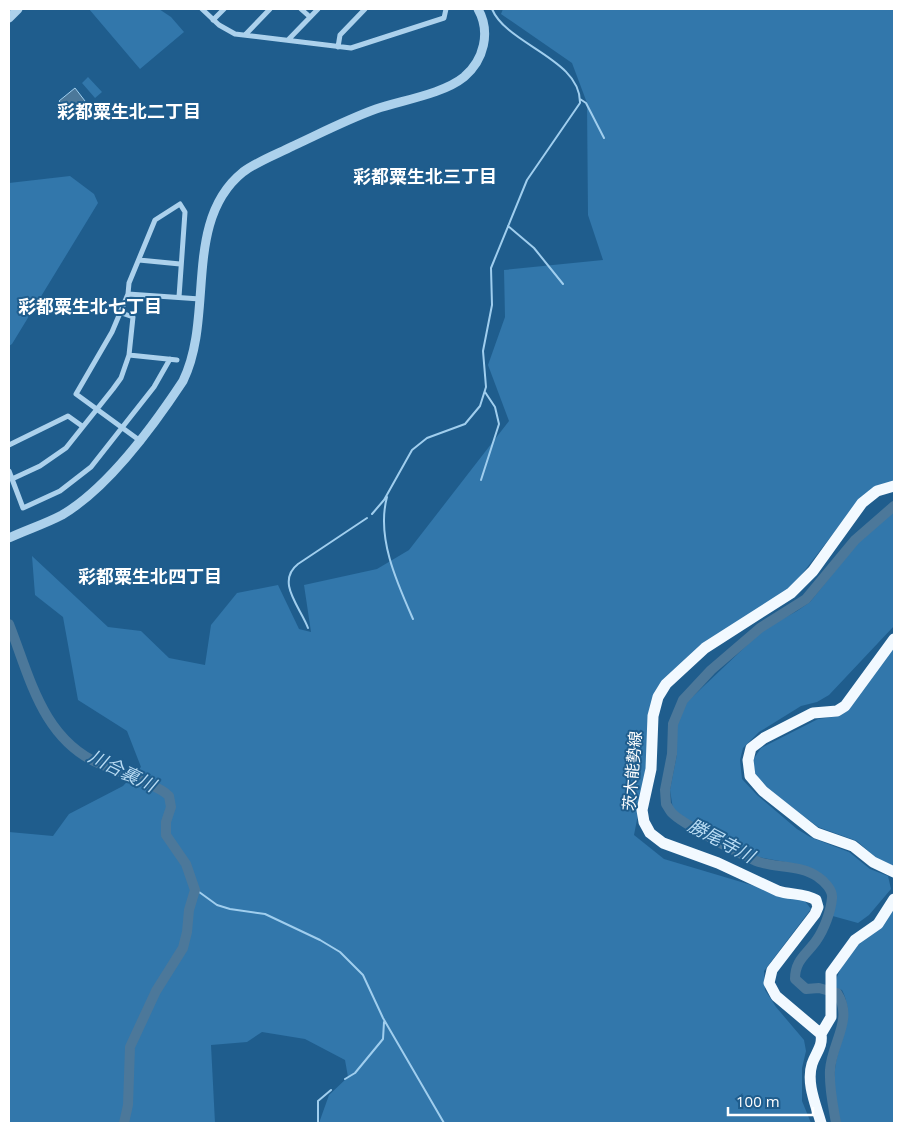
<svg xmlns="http://www.w3.org/2000/svg" width="903" height="1132" font-family="'Open Sans','Noto Sans JP',sans-serif">
  <style>
    .green { fill: #3277ab }
    .water { fill: #4c789a; stroke: #a0ceee }
    .lines { fill: none; stroke-linecap: round; stroke-linejoin: round }
    .stream { stroke: #a0ceee; stroke-width: 2 }
    .river { stroke: #4c789a; stroke-width: 10 }
    .minor { stroke: #acd1ec; stroke-width: 5 }
    .tertiary { stroke: #acd1ec; stroke-width: 9 }
    .primary { stroke: #f2f9ff; stroke-width: 11 }
    .labels { text-anchor: middle; stroke-width: 4; stroke-linejoin: round; paint-order: stroke }
    .street-label { font-size: 16px; fill: #fff; stroke: #1f5d8d }
    .neighbourhood-label { font-size: 18px; font-weight: bold; fill: #fff; stroke: #1f5d8d }
    .water-label { font-size: 18px; font-style: italic; fill: #b8dbf3; stroke: #1f5d8d }
  </style>
  <rect width="100%" height="100%" fill="#1f5d8d"/>
  <path class="green" d="M89 9H159L171 17 184 32 140 69Z
    M503 9H894V481L874 487 859 500 789 591 664 682 634 835 664 859 805 901 811 909 764 971 765 990 776 1007 804 1040 806 1051 802 1068V1101L811 1123H319L329 1095 348 1077 345 1060 305 1039 262 1032 247 1042 211 1045 215 1123H9V832L53 836 69 814 123 786 141 767 127 731 78 700 63 617 35 595 32 556 108 627 141 631 169 658 205 665 211 625 237 593 278 585 299 629 311 632 304 585 377 569 409 550 509 421 488 365 505 317 504 270 603 260 588 215 587 103 572 63 501 14Z
    M88 77 102 92 95 98 82 83Z
    M70 176 94 194 98 203 12 344 9 346V183Z
    M894 510V626L829 695 817 702 801 706 759 732 743 748 740 760 742 779 757 795 797 829 810 837 849 852 870 869 888 876 891 889 869 915 858 923 829 915 833 907 834 890 819 873 796 864 758 857 690 822 673 809 670 790 677 754V725L687 702 764 629 797 611 810 602 860 540Z
    M894 647V866L876 858 857 841 818 827 765 787 755 774 753 760 761 748 818 719 840 716 849 709Z
    M894 907V1123H840C838 1106 833 1087 835 1069 838 1040 857 1020 842 990L834 988C840 956 873 930 894 907Z"/>
  <path class="water" d="M75 88 85 101 70 114 59 101Z"/>
  <g class="lines">
    <path class="stream" d="M580 99 586 103 604 138
      M508 226 534 248 563 284
      M481 480 499 424 495 407 485 392
      M387 497C376 537 397 583 413 619
      M372 514 384 500 412 450 427 438 465 424 480 406 486 387 483 351 492 305 491 268 527 180 580 103C581 59 507 45 492 9
      M308 628C301 608 275 582 298 564L367 518
      M195 889 217 905 230 909 265 914 320 940 340 952 363 975 383 1018 444 1123
      M345 1079 355 1073 383 1039 384 1022
      M318 1123V1101L331 1090"/>
    <path class="river" d="M9 624C30 677 42 739 100 764 116 771 159 785 169 796L171 807 166 822V835L186 864 195 890 189 910 187 932 183 948 156 991 130 1047 128 1105 124 1123
      M836 1123C833 1105 829 1088 830 1070 832 1042 854 1019 837 993L819 988 806 989 795 979C795 960 806 955 816 941 824 930 831 911 832 898 833 890 824 881 818 877 801 865 778 868 759 862 745 857 681 823 672 813 670 811 668 807 666 804L665 790 672 754 673 724 683 700 711 670 760 628 806 599 855 540 894 506"/>
    <path class="minor" d="M202 9 219 25 235 34 351 48 444 18 446 9
      M301 9 310 17
      M213 20 224 9
      M245 35 270 9
      M288 40 318 9
      M338 47 340 35 365 9
      M139 260 180 264
      M128 294 200 299
      M129 355 177 360
      M139 440 76 394 112 332 128 294 129 283 155 220 180 204 185 212 179 297
      M9 445 68 416 82 426
      M9 471 23 508 60 491 91 467 154 387 170 359
      M12 479 40 466 66 448 113 389 121 378 129 355 133 317 119 312"/>
    <path class="tertiary" d="M9 18 18 9
      M9 538C26 530 45 524 62 515 108 488 154 425 183 381 215 316 182 221 243 172 258 161 277 154 293 146 321 133 348 119 376 109 403 100 443 94 464 77 484 60 491 32 478 9"/>
    <path class="primary" d="M894 639 845 706 837 711 813 713 764 738 751 748 748 760 750 776 763 791 816 833 853 846 873 862 894 872
      M821 1034 776 996 769 983 772 970 815 914 818 907 816 900C805 893 790 895 778 891L718 863 663 843 650 833 644 822 642 810 651 769 653 716 658 697 666 684 705 648 791 593 813 571 862 503 877 491 894 486
      M821 1034 831 1017V973L855 940 878 924 894 899
      M821 1034C823 1047 816 1052 812 1064 806 1083 816 1105 821 1123"/>
  </g>
  <g class="labels">
    <g class="street-label">
      <text transform="translate(632 771) rotate(-85)" y="6">茨木能勢線</text>
    </g>
    <g class="neighbourhood-label">
      <text x="129" y="118">彩都粟生北二丁目</text>
      <text x="425" y="183">彩都粟生北三丁目</text>
      <text x="90" y="313">彩都粟生北七丁目</text>
      <text x="150" y="583">彩都粟生北四丁目</text>
    </g>
    <g class="water-label">
      <text transform="translate(122 771) rotate(26)" y="6">川合裏川</text>
      <text transform="translate(721 841) rotate(28)" y="6">勝尾寺川</text>
    </g>
  </g>
  <rect width="903" height="1132" fill="none" stroke="#ffffff" stroke-width="20"/>
  <path d="M728 1107v8h85v-8" fill="none" stroke="#ffffff" stroke-width="2.5"/>
  <text x="736" y="1107" font-size="15" fill="#ffffff" stroke="#1f5d8d" stroke-width="4" paint-order="stroke">100 m</text>
</svg>
